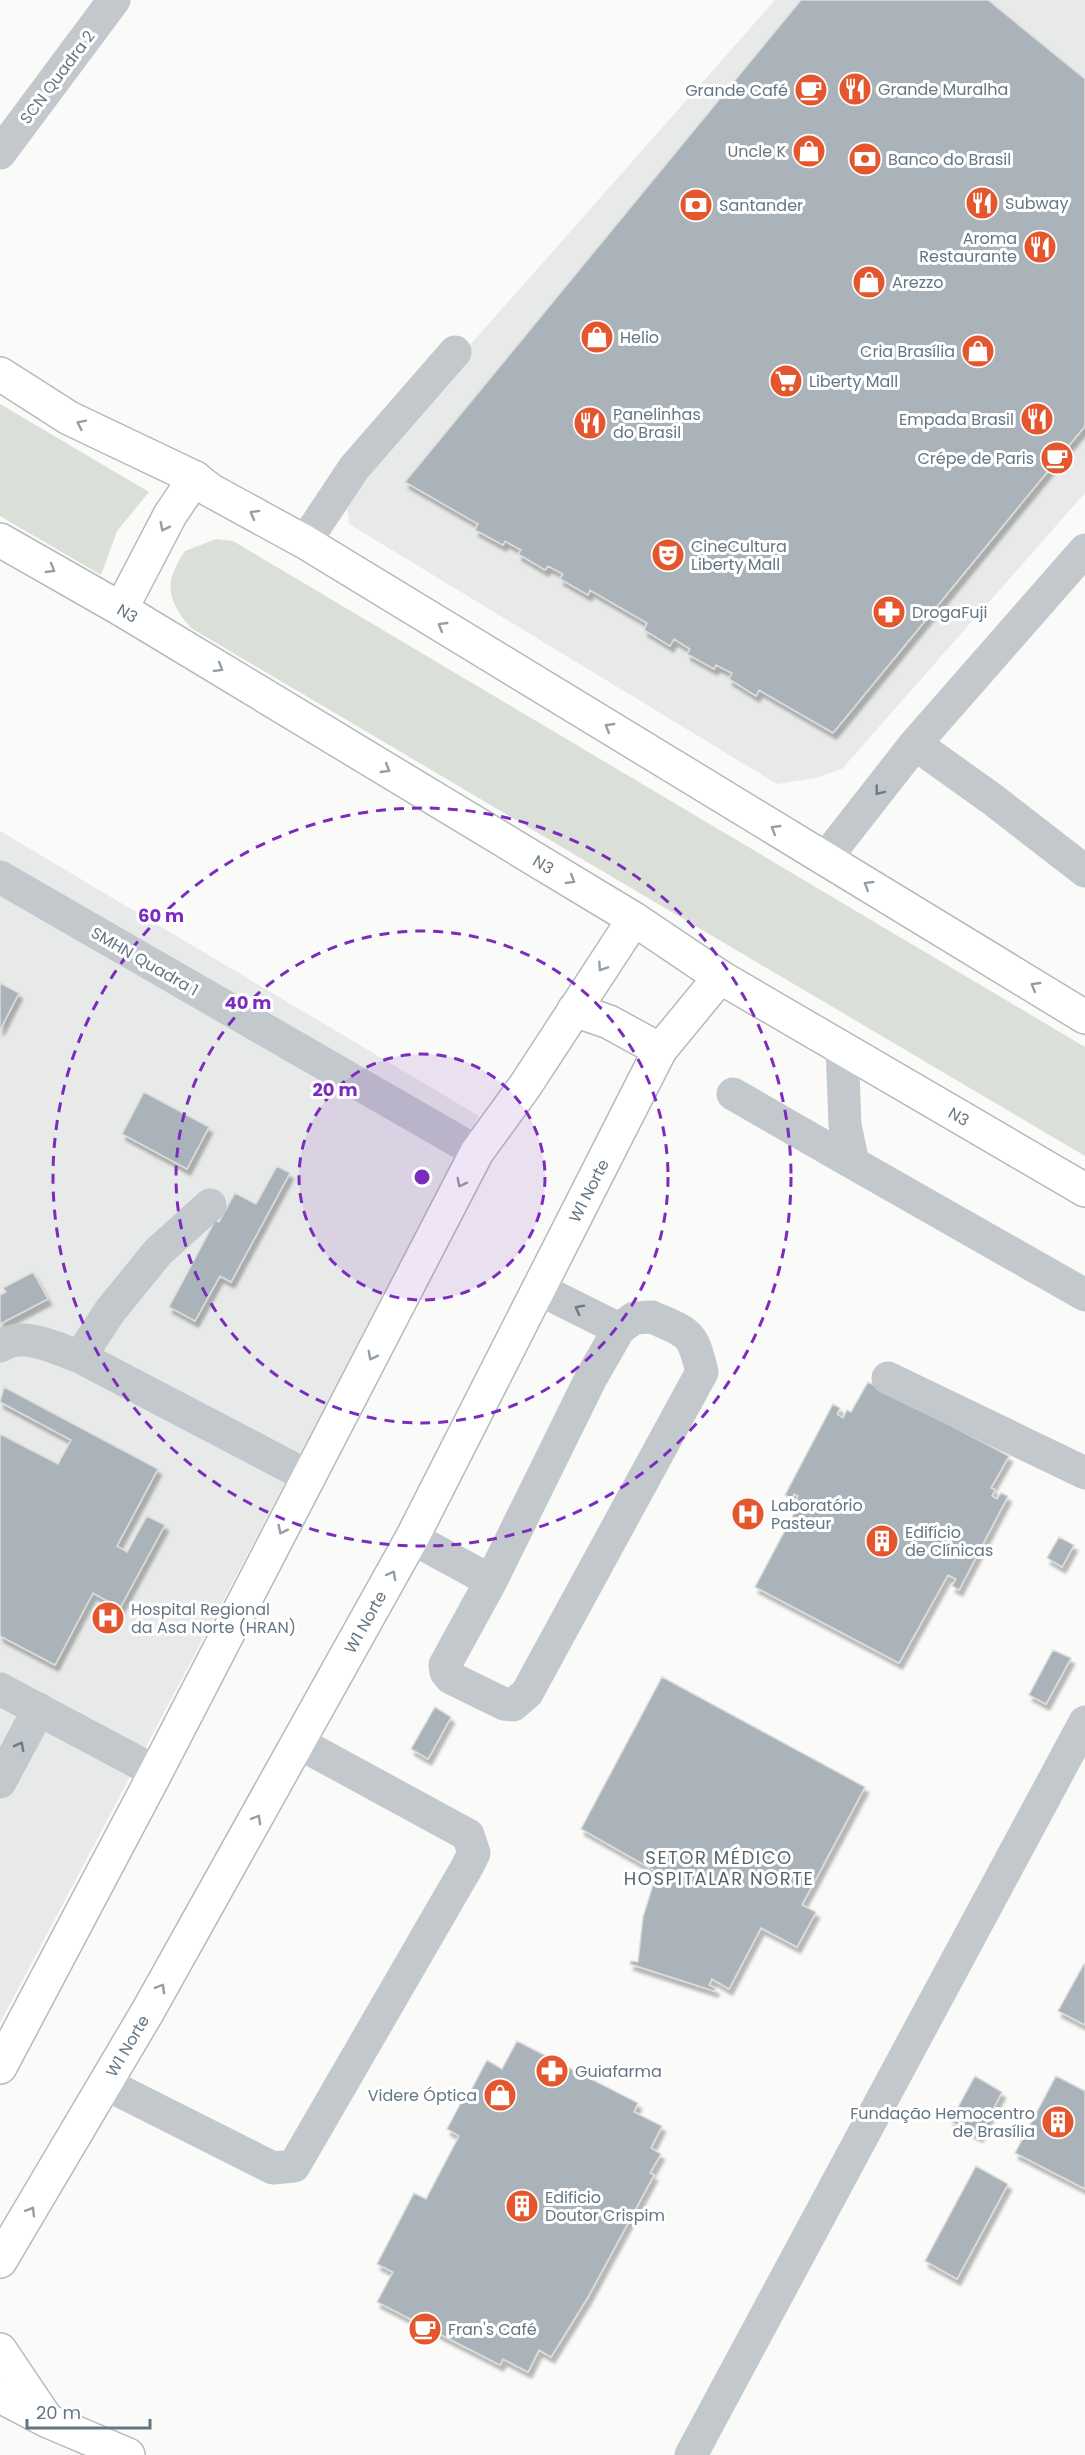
<svg xmlns="http://www.w3.org/2000/svg" width="1085" height="2455" font-family="Poppins,sans-serif">
  <style>
    .built { fill: #e8e9e9 }
    .green { fill: #dadfd7 }
    .building { fill: #aab3b9; stroke: #dcdcda; stroke-width: 1.5; filter: url(#shadow) }
    .lines { fill: none; stroke-linecap: round; stroke-linejoin: round }
    .major-casing { stroke: #b5babe; stroke-width: 36 }
    .minor { stroke: #c3c8cc; stroke-width: 33 }
    .major { stroke: #fff; stroke-width: 33 }
    .oneway { stroke: #939fa8 }
    .oneway2 { stroke: #6a7a87 }
    .ring { fill: none; stroke: #7b2cbf; stroke-width: 3; stroke-dasharray: 10 8 }
    .labels { text-anchor: middle; stroke-width: 6; stroke-linejoin: round; paint-order: stroke }
    .street-label { font-size: 16px; fill: #657683; stroke: #fff }
    .poi-label { font-size: 16px; fill: #657683; stroke: #fff; text-anchor: start }
    .neighbourhood-label { font-size: 18px; letter-spacing: 1.5px; fill: #57646e; stroke: #fff }
    .centre { fill: #7b2cbf; stroke: #fff; stroke-width: 3 }
    .ring-label { font-size: 18px; text-anchor: middle; font-weight: bold; fill: #7b2cbf; stroke: #fff; stroke-width: 6; stroke-linejoin: round; paint-order: stroke }
  </style>
  <defs>
    <filter id="shadow"><feDropShadow dx="3.5" dy="6" stdDeviation="1.5" flood-color="#0004"/></filter>
  </defs>
  <rect width="100%" height="100%" fill="#fafaf8"/>
  <path class="built" d="M775 0H1085V493L842 769 815 778 777 784 349 524 346 496 372 456Z
    M0 831 479 1116 0 2023Z"/>
  <path class="green" d="M0 404 149 492 117 531 101 575 0 516Z
    M216 539 233 541 1085 1047V1156L191 628C167 600 163 583 185 551Z"/>
  <path class="building" d="M801 0H988L1085 79V426L833 733 759 690 756 696 729 679 732 673 716 665 714 669 687 654 690 649 674 639 670 646 644 630 647 623 590 590 588 595 560 579 563 574 548 566 545 570 518 554 521 550 505 541 503 545 475 530 478 524 405 482Z
    M0 983 19 993 0 1030Z
    M144 1092 209 1127 187 1169 122 1134Z
    M277 1166 290 1173 231 1282 220 1276 195 1321 169 1307 215 1221 219 1222 235 1193 256 1204Z
    M33 1272 48 1299 0 1324V1295L6 1292 3 1288Z
    M868 1382 1009 1456 991 1488 995 1490 992 1496 997 1499 1001 1493 1008 1496 959 1590 952 1586 956 1579 948 1575 899 1663 755 1587 798 1506 794 1503 798 1496 794 1494 792 1499 785 1495 833 1404 840 1408 837 1414 843 1418 847 1410 851 1412Z
    M4 1387 158 1469 117 1546 127 1552 147 1516 165 1525 120 1608 93 1593 55 1665 0 1636V1434L58 1464 71 1440 0 1402Z
    M1059 1537 1074 1545 1062 1567 1047 1558Z
    M1053 1650 1071 1658 1046 1704 1029 1695Z
    M662 1677 865 1787 802 1905 816 1912 797 1947 761 1928 729 1989 712 1979 709 1985 716 1989 714 1991 630 1964 631 1961 638 1962 643 1917 657 1872 581 1829Z
    M435 1707 451 1717 428 1759 411 1749Z
    M1084 1964 1085 1965V2025L1058 2011Z
    M517 2041 638 2103 634 2112 662 2126 651 2148 661 2154 650 2173 654 2175 588 2297 551 2357 539 2350 528 2372 503 2359 500 2365 377 2302 393 2272 377 2264 414 2193 426 2199 458 2138 459 2136 447 2129 457 2110 466 2093 469 2094 487 2060 502 2069Z
    M975 2076 1002 2092 979 2136 950 2121 954 2113 951 2111 954 2107 957 2109Z
    M1056 2076 1085 2091V2189L1015 2153Z
    M976 2166 1008 2184 957 2279 925 2261Z"/>
  <g class="lines">
    <g class="major-casing">
      <g id="major">
        <path d="M0 374 69 418 195 478 210 490 305 542 1085 1017"/>
        <path id="s1" d="M0 540 121 609 634 919 720 977 1085 1190"/>
        <path d="M121 609 170 515 195 478"/>
        <path d="M574 1010 609 1022 660 1050"/>
        <path d="M0 2067 156 1772 477 1152 525 1086 634 919"/>
        <path id="s2" d="M0 2261 148 2011 412 1538 660 1050 720 977"/>
        <path d="M0 2350 45 2417"/>
        <path d="M0 2396 48 2421 128 2455"/>
      </g>
    </g>
    <path class="minor" d="M0 153 114 0
      M305 542 354 468 455 352
      M915 744 992 799 1085 871
      M825 859 915 744 1085 550
      M0 877 477 1152
      M842 1048 845 1125 853 1163 1085 1295
      M733 1094 853 1163
      M539 1289 619 1329
      M652 1317C690 1334 692 1331 702 1372L527 1693 513 1705 504 1704 451 1678 446 1672 445 1665 491 1581 591 1378 619 1329 634 1318Z
      M0 1346C24 1331 56 1348 80 1357L309 1477
      M80 1357 110 1311 158 1252 210 1205
      M888 1378 1085 1473
      M412 1538 491 1581
      M0 1689 156 1772
      M0 1782 39 1709
      M106 2084 273 2168 294 2166 467 1867 474 1853 468 1835 299 1743
      M691 2455 1085 1722"/>
    <use href="#major" class="major"/>
  </g>
  <defs><path id="oneway-chevron" d="M-2-3.5L2.5 0L-2 3.5" fill="none" stroke-width="1.6" stroke-linecap="round" stroke-linejoin="round" transform="scale(1.5)"/></defs>
  <g class="oneway">
    <use href="#oneway-chevron" transform="translate(81 424) rotate(-154)"/>
    <use href="#oneway-chevron" transform="translate(254 514) rotate(-151)"/>
    <use href="#oneway-chevron" transform="translate(164 527) rotate(117)"/>
    <use href="#oneway-chevron" transform="translate(51 569) rotate(30)"/>
    <use href="#oneway-chevron" transform="translate(442 626) rotate(-149)"/>
    <use href="#oneway-chevron" transform="translate(219 668) rotate(31)"/>
    <use href="#oneway-chevron" transform="translate(609 727) rotate(-149)"/>
    <use href="#oneway-chevron" transform="translate(386 769) rotate(31)"/>
    <use href="#oneway-chevron" transform="translate(775 829) rotate(-149)"/>
    <use href="#oneway-chevron" transform="translate(571 880) rotate(31)"/>
    <use href="#oneway-chevron" transform="translate(868 885) rotate(-149)"/>
    <use href="#oneway-chevron" transform="translate(602 967) rotate(123)"/>
    <use href="#oneway-chevron" transform="translate(1035 986) rotate(-149)"/>
    <use href="#oneway-chevron" transform="translate(461 1183) rotate(117)"/>
    <use href="#oneway-chevron" transform="translate(372 1356) rotate(117)"/>
    <use href="#oneway-chevron" transform="translate(282 1530) rotate(117)"/>
    <use href="#oneway-chevron" transform="translate(392 1575) rotate(-61)"/>
    <use href="#oneway-chevron" transform="translate(257 1819) rotate(-60)"/>
    <use href="#oneway-chevron" transform="translate(161 1988) rotate(-60)"/>
    <use href="#oneway-chevron" transform="translate(31 2211) rotate(-59)"/>
  </g>
  <g class="oneway2">
    <use href="#oneway-chevron" transform="translate(879 791) rotate(128)"/>
    <use href="#oneway-chevron" transform="translate(579 1309) rotate(-153)"/>
    <use href="#oneway-chevron" transform="translate(20 1746) rotate(-62)"/>
  </g>
  <circle cx="422" cy="1177" r="123" fill="#7b2cbf" fill-opacity=".12"/>
  <g class="ring">
    <circle cx="422" cy="1177" r="123"/>
    <circle cx="422" cy="1177" r="246"/>
    <circle cx="422" cy="1177" r="369"/>
  </g>
  <defs>
    <g id="restaurant-disc" transform="scale(1.725)"><circle r="9.5" fill="#e4572e" stroke="#fff"/><path d="M-5-6h1v4h1v-4h1v4h1v-4h1v5L-1.5 .5V6h-2V.5L-5-1ZM5-6V6H3V1.5H1.5Q1.5-4 5-6Z" fill="#fff"/></g>
    <g id="cafe-disc" transform="scale(1.725)"><circle r="9.5" fill="#e4572e" stroke="#fff"/><path d="M-5.5-4.5H6V0H3Q3 3.5 0 3.5H-2.5Q-5.5 3.5-5.5 0ZM3-3.2v2h1.7v-2ZM-6 4.5H4V6H-6Z" fill="#fff"/></g>
    <g id="shop-disc" transform="scale(1.725)"><circle r="9.5" fill="#e4572e" stroke="#fff"/><path d="M-5-2.5h2.3a2.7 3.5 0 0 1 5.4 0H5L5.5 6h-11ZM-1.5-2.5h3a1.5 2.3 0 0 0-3 0Z" fill="#fff"/></g>
    <g id="bank-disc" transform="scale(1.725)"><circle r="9.5" fill="#e4572e" stroke="#fff"/><path d="M-6-4H6V4H-6ZM0-2.3a2.3 2.3 0 1 0 0 4.6a2.3 2.3 0 1 0 0-4.6Z" fill="#fff"/></g>
    <g id="supermarket-disc" transform="scale(1.725)"><circle r="9.5" fill="#e4572e" stroke="#fff"/><path d="M-6-5.5h2.5l.6 2H6L4.5 2H-2.5L-4.4-4H-6ZM-1.5 3.2a1.3 1.3 0 1 0 .1 0ZM3 3.2a1.3 1.3 0 1 0 .1 0Z" fill="#fff"/></g>
    <g id="theatre-disc" transform="scale(1.725)"><circle r="9.5" fill="#e4572e" stroke="#fff"/><path d="M-5-5.5Q0-4 5-5.5V0Q5 5 0 6Q-5 5-5 0ZM-3.3-2.5H-1v1.5H-3.3ZM1-2.5H3.3v1.5H1ZM-2.8 1Q0 5.5 2.8 1Z" fill="#fff"/></g>
    <g id="pharmacy-disc" transform="scale(1.725)"><circle r="9.5" fill="#e4572e" stroke="#fff"/><path d="M-2-6h4v4h4v4h-4v4h-4v-4h-4v-4h4Z" fill="#fff"/></g>
    <g id="hospital-disc" transform="scale(1.725)"><circle r="9.5" fill="#e4572e" stroke="#fff"/><path d="M-5-5h3v3.5h4V-5h3V5h-3V1.5h-4V5h-3Z" fill="#fff"/></g>
    <g id="building-disc" transform="scale(1.725)"><circle r="9.5" fill="#e4572e" stroke="#fff"/><path d="M-4-6H4V6H1V3H-1V6H-4ZM-2.5-4.3h1.7v1.8h-1.7ZM.8-4.3h1.7v1.8H.8ZM-2.5-1h1.7V.8h-1.7ZM.8-1h1.7V.8H.8Z" fill="#fff"/></g>
  </defs>
  <g fill-rule="evenodd">
    <use href="#restaurant-disc" x="855" y="89"/>
    <use href="#cafe-disc" x="811" y="90"/>
    <use href="#shop-disc" x="809" y="151"/>
    <use href="#bank-disc" x="865" y="159"/>
    <use href="#restaurant-disc" x="982" y="203"/>
    <use href="#bank-disc" x="696" y="205"/>
    <use href="#restaurant-disc" x="1040" y="247"/>
    <use href="#shop-disc" x="869" y="282"/>
    <use href="#shop-disc" x="597" y="337"/>
    <use href="#shop-disc" x="978" y="351"/>
    <use href="#supermarket-disc" x="786" y="381"/>
    <use href="#restaurant-disc" x="1037" y="419"/>
    <use href="#restaurant-disc" x="590" y="423"/>
    <use href="#cafe-disc" x="1057" y="458"/>
    <use href="#theatre-disc" x="668" y="555"/>
    <use href="#pharmacy-disc" x="889" y="612"/>
    <use href="#hospital-disc" x="748" y="1514"/>
    <use href="#building-disc" x="882" y="1541"/>
    <use href="#hospital-disc" x="108" y="1618"/>
    <use href="#pharmacy-disc" x="552" y="2071"/>
    <use href="#shop-disc" x="500" y="2095"/>
    <use href="#building-disc" x="1058" y="2122"/>
    <use href="#building-disc" x="522" y="2206"/>
    <use href="#cafe-disc" x="425" y="2329"/>
  </g>
  <g class="labels">
    <g class="street-label">
      <text transform="translate(57 77) rotate(-53)" y="6">SCN Quadra 2</text>
      <text dy="6" stroke="none"><textPath href="#s1" startOffset="147">N3</textPath></text>
      <text dy="6" stroke="none"><textPath href="#s1" startOffset="633">N3</textPath></text>
      <text transform="translate(145 961) rotate(30)" y="6">SMHN Quadra 1</text>
      <text dy="6" stroke="none"><textPath href="#s1" startOffset="1119">N3</textPath></text>
      <text dy="6" stroke="none"><textPath href="#s2" startOffset="1222">W1 Norte</textPath></text>
      <text dy="6" stroke="none"><textPath href="#s2" startOffset="736">W1 Norte</textPath></text>
      <text dy="6" stroke="none"><textPath href="#s2" startOffset="250">W1 Norte</textPath></text>
    </g>
    <g class="poi-label">
      <text x="878" y="95">Grande Muralha</text>
      <text x="788" y="96" text-anchor="end">Grande Café</text>
      <text x="786" y="157" text-anchor="end">Uncle K</text>
      <text x="888" y="165">Banco do Brasil</text>
      <text x="1005" y="209">Subway</text>
      <text x="719" y="211">Santander</text>
      <text x="1017" y="244" text-anchor="end">Aroma<tspan x="1017" dy="18">Restaurante</tspan></text>
      <text x="892" y="288">Arezzo</text>
      <text x="620" y="343">Helio</text>
      <text x="955" y="357" text-anchor="end">Cria Brasília</text>
      <text x="809" y="387">Liberty Mall</text>
      <text x="613" y="420">Panelinhas<tspan x="613" dy="18">do Brasil</tspan></text>
      <text x="1014" y="425" text-anchor="end">Empada Brasil</text>
      <text x="1034" y="464" text-anchor="end">Crépe de Paris</text>
      <text x="691" y="552">CineCultura<tspan x="691" dy="18">Liberty Mall</tspan></text>
      <text x="912" y="618">DrogaFuji</text>
      <text x="771" y="1511">Laboratório<tspan x="771" dy="18">Pasteur</tspan></text>
      <text x="905" y="1538">Edifício<tspan x="905" dy="18">de Clínicas</tspan></text>
      <text x="131" y="1615">Hospital Regional<tspan x="131" dy="18">da Asa Norte (HRAN)</tspan></text>
      <text x="575" y="2077">Guiafarma</text>
      <text x="477" y="2101" text-anchor="end">Videre Óptica</text>
      <text x="1035" y="2119" text-anchor="end">Fundação Hemocentro<tspan x="1035" dy="18">de Brasília</tspan></text>
      <text x="545" y="2203">Edificio<tspan x="545" dy="18">Doutor Crispim</tspan></text>
      <text x="448" y="2335">Fran's Café</text>
    </g>
    <g class="neighbourhood-label">
      <text x="719" y="1864">SETOR MÉDICO<tspan x="719" dy="21">HOSPITALAR NORTE</tspan></text>
    </g>
  </g>
  <circle cx="422" cy="1177" r="9" class="centre"/>
  <g class="ring-label">
    <text x="161" y="922">60 m</text>
    <text x="248" y="1009">40 m</text>
    <text x="335" y="1096">20 m</text>
  </g>
  <path d="M27 2419v9h123v-9" fill="none" stroke="#657683" stroke-width="3"/>
  <text x="36" y="2419" font-size="18" fill="#657683" stroke="#ffffff" stroke-width="4.5" paint-order="stroke">20 m</text>
</svg>
